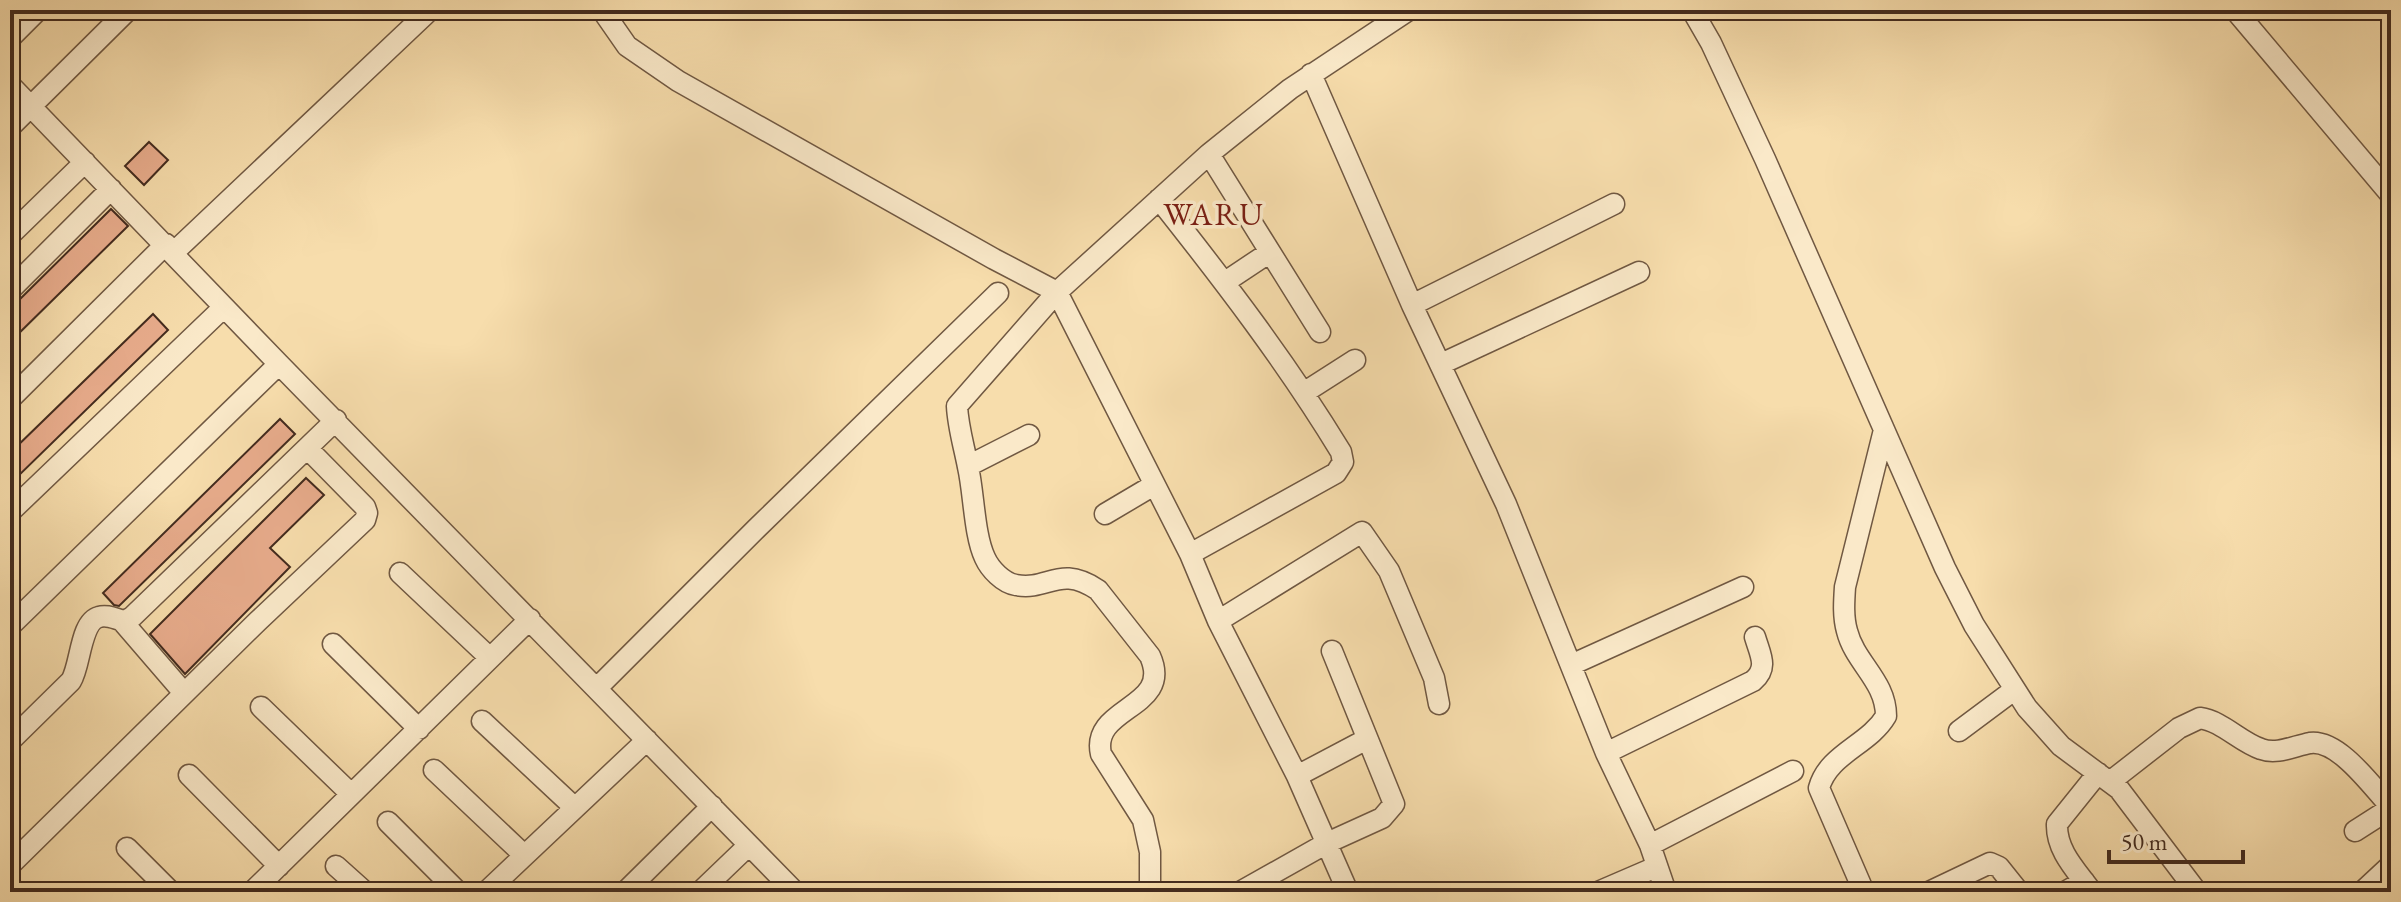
<svg xmlns="http://www.w3.org/2000/svg" width="2401" height="902" font-family="'EB Garamond',serif">
  <style>
    .building { fill: #e8ac8c; stroke: #432b1e; stroke-width: 2 }
    .lines { fill: none; stroke-linecap: round; stroke-linejoin: round }
    .minor-casing { stroke: #705842; stroke-width: 23 }
    .minor { stroke: #fae9c9; stroke-width: 20 }
    .labels { text-anchor: middle; stroke-width: 7; stroke-linejoin: round; paint-order: stroke }
    .quarter-label { font-size: 32px; letter-spacing: 2px; fill: #7a1f14; stroke: #fae9c9 }
  </style>
  <rect width="100%" height="100%" fill="#f7ddac"/>
  <filter id="stains"><feTurbulence type="fractalNoise" baseFrequency=".0025" numOctaves="4"/><feColorMatrix values="0 0 0 0 .2 0 0 0 0 .09 0 0 0 0 .02 0 0 0 .5 -.17"/></filter>
  <radialGradient id="worn" r=".72"><stop offset=".6" stop-color="#630" stop-opacity="0"/><stop offset="1" stop-color="#630" stop-opacity=".3"/></radialGradient>
  <path class="building" d="M149 142 168 160 144 185 125 166Z
    M111 209 128 226 10 342V309Z
    M153 314 168 330 10 484V453Z
    M280 419 295 434 119 606 114 605 103 593Z
    M306 478 324 495 270 548 290 567 185 674 150 634Z"/>
  <g class="lines">
    <g class="minor-casing">
      <path id="minor" d="M602 10 627 46 678 81 994 259 1057 292 1190 554 1218 621 1297 776 1348 892
        M1692 10 1711 43 1765 159 1945 568 1974 625 2027 708 2061 746 2119 789 2197 892
        M2235 10 2391 195
        M10 38 38 10
        M1311 74 1412 305 1614 204
        M10 85 279 364 795 892
        M10 127 128 10
        M1209 154 1320 332
        M1159 199C1224 281 1287 363 1341 452L1343 462 1336 473 1190 554
        M10 235 85 162
        M173 253 430 10
        M1225 282 1270 252
        M10 290 111 189
        M1412 305 1506 504 1606 753 1650 845 1666 892
        M1441 364 1639 272
        M1305 392 1355 360
        M10 399 166 244
        M968 466 1029 435
        M10 512 224 307
        M1105 514 1154 485
        M400 573 490 658
        M122 621 184 693
        M1218 621 1362 532 1389 571 1434 678 1439 704
        M10 626 279 364
        M333 644 419 729
        M1571 665 1743 587
        M597 688 756 529 998 293
        M261 707 350 793
        M482 721 574 807
        M1959 731 2014 690
        M10 741 71 681C81 665 80 622 99 617 108 614 117 620 125 621L132 617 336 420
        M1606 753 1753 681C1769 668 1760 654 1755 637
        M434 770 524 855
        M189 775 279 866
        M1297 776 1367 739
        M2111 781 2179 728 2200 718C2222 721 2240 742 2261 749 2277 755 2294 746 2310 743 2339 739 2373 788 2391 807
        M388 822 458 892
        M2355 831 2391 808
        M1650 845 1793 771
        M127 848 171 892
        M10 865 258 621 365 520 367 513 365 507 308 449
        M336 866 365 892
        M252 892 530 619
        M486 892 647 740
        M625 892 712 806
        M700 892 749 845
        M1150 892V852L1143 820 1101 754C1090 706 1174 709 1150 656L1098 590C1059 564 1049 591 1016 585 1003 583 990 569 985 558 974 535 974 493 968 467 964 446 958 427 957 406L1057 292 1209 154 1290 89 1409 10
        M1240 892 1327 843 1382 818 1394 804 1332 651
        M1598 892 1656 867
        M1864 892 1819 788C1828 754 1869 745 1886 716 1886 681 1855 663 1847 631 1843 617 1844 602 1845 587L1884 430
        M1929 892 1990 863 1999 867 2019 892
        M2065 892 2084 881
        M2092 892C2077 871 2056 851 2057 824L2098 773
        M2362 892 2391 865"/>
    </g>
    <use href="#minor" class="minor"/>
  </g>
  <g class="labels">
    <g class="quarter-label">
      <text x="1214" y="225">WARU</text>
    </g>
  </g>
  <rect width="2401" height="902" fill="none" stroke="#f7ddac" stroke-width="40"/>
  <rect x="12" y="12" width="2377" height="878" fill="none" stroke="#432b1e" stroke-width="4"/>
  <rect x="20" y="20" width="2361" height="862" fill="none" stroke="#432b1e" stroke-width="2"/>
  <path d="M2109 850v12h134v-12" fill="none" stroke="#432b1e" stroke-width="4"/>
  <text x="2121" y="850" font-size="24" fill="#432b1e" stroke="#fae9c9" stroke-width="6" paint-order="stroke">50 m</text>
  <rect width="100%" height="100%" filter="url(#stains)"/>
  <rect width="100%" height="100%" fill="url(#worn)"/>
</svg>
